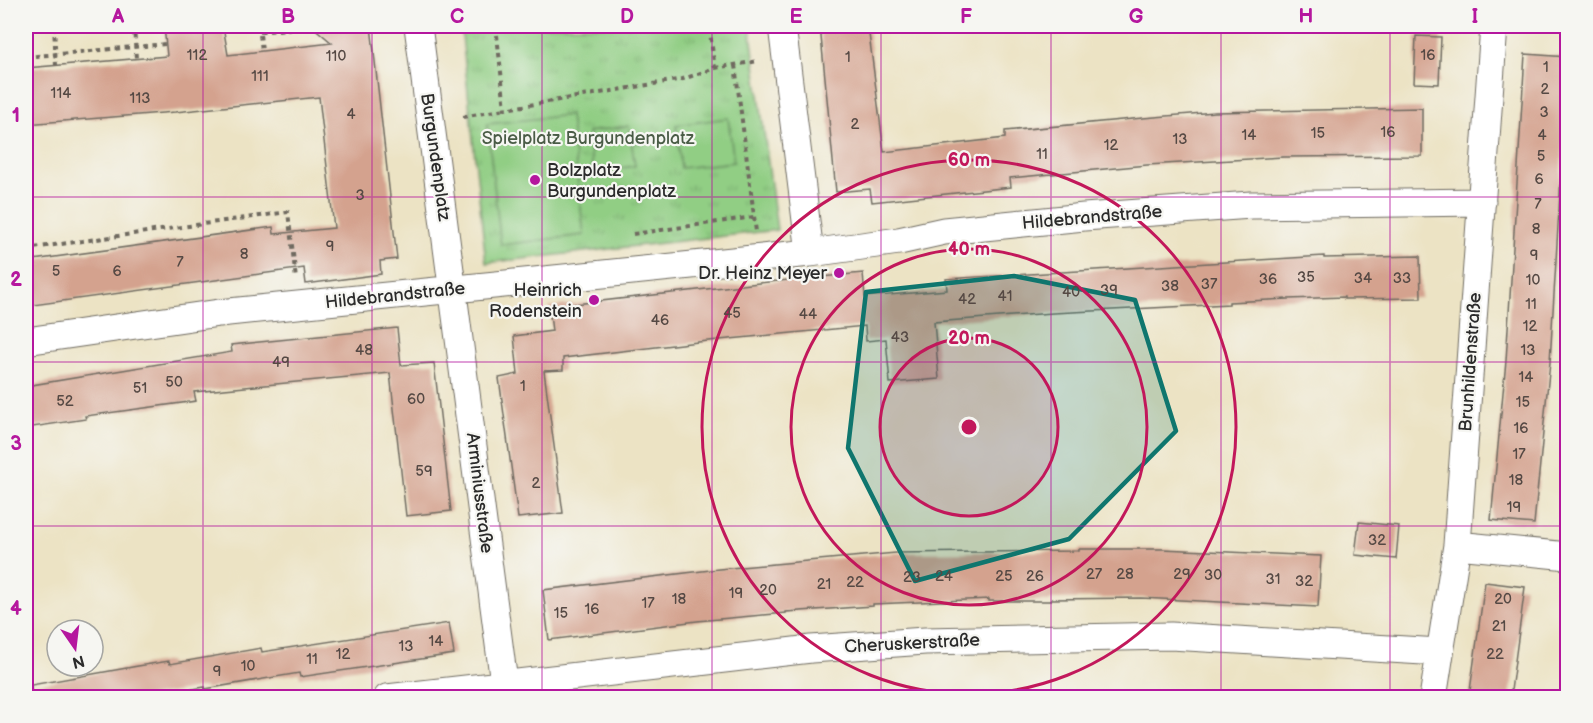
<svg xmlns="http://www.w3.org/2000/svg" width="1593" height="723" font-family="'Balsamiq Sans',sans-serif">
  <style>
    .park { fill: url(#park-tufts); stroke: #5e7c58; stroke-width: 1.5 }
    .garden { fill: #91ce84; stroke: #5e7c58; stroke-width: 1.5 }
    .building { fill: #d4a28e }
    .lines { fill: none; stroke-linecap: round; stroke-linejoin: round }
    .street-casing { stroke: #6f6b61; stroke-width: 29 }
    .path { stroke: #6f6b61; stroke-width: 4; stroke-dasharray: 4.5 4.5; stroke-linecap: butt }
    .street { stroke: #fff; stroke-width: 27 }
    .marked { fill: #0f766e; fill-opacity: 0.2; stroke: #0f766e; stroke-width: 4.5; stroke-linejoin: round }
    .grid { fill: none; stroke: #b5179e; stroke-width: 1.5; stroke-opacity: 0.55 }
    .ring { fill: none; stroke: #c2185b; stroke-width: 3 }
    .poi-dot { fill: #b5179e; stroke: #f6f6f2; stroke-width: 2 }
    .labels { text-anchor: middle; stroke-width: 4.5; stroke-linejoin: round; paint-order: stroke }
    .number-label { font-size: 15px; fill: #554944 }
    .park-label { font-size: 18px; fill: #4a5c46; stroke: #f6f6f2 }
    .street-label { font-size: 18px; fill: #2b2b2b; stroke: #f6f6f2 }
    .poi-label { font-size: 18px; fill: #2b2b2b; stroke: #f6f6f2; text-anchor: end }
    .centre { fill: #c2185b; stroke: #f6f6f2; stroke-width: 3 }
    .ring-label { font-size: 18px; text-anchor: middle; font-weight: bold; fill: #c2185b; stroke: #f6f6f2; stroke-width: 4.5; stroke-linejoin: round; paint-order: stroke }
    .neatline { fill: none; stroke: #b5179e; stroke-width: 2 }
    .grid-label { font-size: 20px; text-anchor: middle; font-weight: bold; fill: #b5179e }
  </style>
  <defs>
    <pattern id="park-tufts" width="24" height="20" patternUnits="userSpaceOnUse" patternTransform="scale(1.5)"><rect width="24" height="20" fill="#91ce84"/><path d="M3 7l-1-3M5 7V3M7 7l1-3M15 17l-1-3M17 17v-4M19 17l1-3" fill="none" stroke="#7db172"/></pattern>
  </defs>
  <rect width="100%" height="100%" fill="#f6f6f2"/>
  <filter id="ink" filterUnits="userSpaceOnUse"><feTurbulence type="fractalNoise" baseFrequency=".0167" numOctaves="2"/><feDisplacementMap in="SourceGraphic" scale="12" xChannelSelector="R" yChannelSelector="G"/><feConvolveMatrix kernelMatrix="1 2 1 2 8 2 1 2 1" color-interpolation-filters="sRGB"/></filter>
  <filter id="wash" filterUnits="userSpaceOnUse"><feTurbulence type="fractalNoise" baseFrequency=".008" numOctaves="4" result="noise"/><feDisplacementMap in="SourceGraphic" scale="24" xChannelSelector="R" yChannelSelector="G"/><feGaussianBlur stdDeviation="1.35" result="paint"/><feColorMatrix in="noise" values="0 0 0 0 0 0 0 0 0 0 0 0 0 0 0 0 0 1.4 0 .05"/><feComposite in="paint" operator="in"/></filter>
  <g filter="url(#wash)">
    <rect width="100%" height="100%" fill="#ece3c4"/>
    <path class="park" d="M461 26H750L777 230 486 263Z"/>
    <path class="garden" d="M570 115 584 235 501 245 487 124Z
      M728 118 734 162 681 168 676 125Z
      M629 126 635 166 593 172 588 132Z"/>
    <g id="blocks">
      <path class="building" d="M164 26H223L228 55 332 43 312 26H371L397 259 380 261 381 274 306 284 304 268 26 306V261L273 227 274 234 334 228 319 97 175 112 26 124V68L167 56Z
        M820 26H868L884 152 1005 138V131L1143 118 1215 112 1422 108V156L1283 157 1147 165 1010 178 1011 187 872 202 870 189 836 192Z
        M1416 36 1441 37 1439 84 1414 83Z
        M1525 54 1568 57 1550 362 1534 524 1491 520 1506 361Z
        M1324 256V258L1420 256 1421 298 1344 299V297L1288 299 1229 302V304L1053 313 934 322 939 379 890 383 886 339 866 341 865 326 698 342 563 358V370L544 371 563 513 518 518 499 378 518 374 514 336 552 331 549 307 768 282 863 273 865 297 947 290 946 279Z
        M397 328 401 365 434 363 451 511 406 516 390 373 194 392 196 401 85 416 86 419 26 428V386L232 352 231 345Z
        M1359 522 1399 526 1396 559 1355 555Z
        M1079 549H1162L1321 556 1318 607 1141 598 1051 599V601H989V599L873 604V606L786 612V613L697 621 549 640 543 590 719 569 896 553 1079 551Z
        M1485 582 1525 587 1510 698H1469Z
        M449 623 454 654 300 677 299 673 205 689V687L141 698H32L31 685 138 666 169 661 170 664 261 648 262 652Z"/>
    </g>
  </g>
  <g filter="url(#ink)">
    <use href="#blocks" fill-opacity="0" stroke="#6f6b61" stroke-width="1.5"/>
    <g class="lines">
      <g class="street-casing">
        <path id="street" d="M418 26 506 698
          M782 26 810 253
          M26 341 219 313 810 253 899 241 944 231 1084 217 1251 205 1482 202
          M1457 545 1568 556
          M387 698 811 649 925 641 1171 636 1440 652
          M1433 698 1457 545 1494 26"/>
      </g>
      <path class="path" d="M54 26 56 66
        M134 26 136 59
        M259 26 262 51
        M496 26 505 109 683 79 715 68 709 26
        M260 32 313 26
        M26 57 166 44
        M735 65 756 232
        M715 68 758 61
        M463 117 505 109
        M633 234 754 217
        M26 249 288 212 296 279"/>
      <use href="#street" class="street"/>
    </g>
  </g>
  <path class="marked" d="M1014 276 1135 300 1176 431 1069 539 915 581 848 448 866 292Z"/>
  <path class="grid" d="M203 26V698M372 26V698M542 26V698M712 26V698M881 26V698M1051 26V698M1221 26V698M1390 26V698M26 197H1568M26 362H1568M26 526H1568"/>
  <circle cx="969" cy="427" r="89" fill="#c2185b" fill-opacity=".12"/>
  <g class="ring">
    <circle cx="969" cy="427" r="89"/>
    <circle cx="969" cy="427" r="178"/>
    <circle cx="969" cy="427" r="267"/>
  </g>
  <g class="poi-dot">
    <circle cx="535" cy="180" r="6"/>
    <circle cx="839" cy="273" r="6"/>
    <circle cx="594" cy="300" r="6"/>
  </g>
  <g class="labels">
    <g class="number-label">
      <text x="197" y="60">112</text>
      <text x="1428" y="60">16</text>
      <text x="336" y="61">110</text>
      <text x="848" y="62">1</text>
      <text x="1546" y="72">1</text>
      <text x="260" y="81">111</text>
      <text x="1545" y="94">2</text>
      <text x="61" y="98">114</text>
      <text x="140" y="103">113</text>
      <text x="1544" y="117">3</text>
      <text x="351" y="119">4</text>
      <text x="855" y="129">2</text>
      <text x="1388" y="137">16</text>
      <text x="1318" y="138">15</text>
      <text x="1249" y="140">14</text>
      <text x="1542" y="140">4</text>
      <text x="1180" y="144">13</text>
      <text x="1111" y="150">12</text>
      <text x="1042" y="159">11</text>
      <text x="1541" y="161">5</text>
      <text x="1539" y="184">6</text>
      <text x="360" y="200">3</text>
      <text x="1538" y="209">7</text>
      <text x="1536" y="234">8</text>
      <text x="330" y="251">9</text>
      <text x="244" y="259">8</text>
      <text x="1534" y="260">9</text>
      <text x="180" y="267">7</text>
      <text x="56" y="276">5</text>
      <text x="117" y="276">6</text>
      <text x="1306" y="282">35</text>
      <text x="1363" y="283">34</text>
      <text x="1402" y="283">33</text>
      <text x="1268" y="284">36</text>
      <text x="1533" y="285">10</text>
      <text x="1209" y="289">37</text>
      <text x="1170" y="291">38</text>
      <text x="1109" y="295">39</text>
      <text x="1071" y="297">40</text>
      <text x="1005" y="301">41</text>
      <text x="967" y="304">42</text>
      <text x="1531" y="309">11</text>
      <text x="732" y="318">45</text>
      <text x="808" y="319">44</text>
      <text x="660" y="325">46</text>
      <text x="1530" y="331">12</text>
      <text x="900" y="342">43</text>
      <text x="364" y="355">48</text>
      <text x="1528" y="355">13</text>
      <text x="281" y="367">49</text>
      <text x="1526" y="382">14</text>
      <text x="174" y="387">50</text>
      <text x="523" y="391">1</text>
      <text x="140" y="393">51</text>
      <text x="416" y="404">60</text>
      <text x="65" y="406">52</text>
      <text x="1523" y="407">15</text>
      <text x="1521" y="433">16</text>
      <text x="1519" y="459">17</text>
      <text x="424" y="476">59</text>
      <text x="1516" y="485">18</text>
      <text x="536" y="488">2</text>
      <text x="1514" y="512">19</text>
      <text x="1377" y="545">32</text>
      <text x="1094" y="579">27</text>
      <text x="1125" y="579">28</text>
      <text x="1182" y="579">29</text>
      <text x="1213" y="580">30</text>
      <text x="944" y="581">24</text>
      <text x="1004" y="581">25</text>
      <text x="1035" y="581">26</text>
      <text x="912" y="582">23</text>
      <text x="1273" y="584">31</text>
      <text x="1304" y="586">32</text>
      <text x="855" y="587">22</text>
      <text x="824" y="589">21</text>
      <text x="768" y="595">20</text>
      <text x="736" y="598">19</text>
      <text x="679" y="604">18</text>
      <text x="1503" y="604">20</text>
      <text x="648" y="608">17</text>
      <text x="592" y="614">16</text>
      <text x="561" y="618">15</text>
      <text x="1499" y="631">21</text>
      <text x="436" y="646">14</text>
      <text x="406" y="651">13</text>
      <text x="343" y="659">12</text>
      <text x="1495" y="659">22</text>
      <text x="312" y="664">11</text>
      <text x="248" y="671">10</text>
      <text x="217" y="676">9</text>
    </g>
    <g class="park-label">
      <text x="588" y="144">Spielplatz Burgundenplatz</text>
    </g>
    <g class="street-label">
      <text transform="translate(436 157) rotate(82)" y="6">Burgundenplatz</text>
      <text transform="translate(1092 217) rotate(-5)" y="6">Hildebrandstraße</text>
      <text transform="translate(395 295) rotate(-6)" y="6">Hildebrandstraße</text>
      <text transform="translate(1470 362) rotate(-86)" y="6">Brunhildenstraße</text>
      <text transform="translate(480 493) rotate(83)" y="6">Arminiusstraße</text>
      <text transform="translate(912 643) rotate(-3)" y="6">Cheruskerstraße</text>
    </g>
    <g class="poi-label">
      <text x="547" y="176" text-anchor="start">Bolzplatz<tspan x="547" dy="21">Burgundenplatz</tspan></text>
      <text x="827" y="279">Dr. Heinz Meyer</text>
      <text x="582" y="296">Heinrich<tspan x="582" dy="21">Rodenstein</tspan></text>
    </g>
  </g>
  <circle cx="969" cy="427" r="9" class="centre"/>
  <g class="ring-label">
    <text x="969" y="166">60 m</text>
    <text x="969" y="255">40 m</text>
    <text x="969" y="344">20 m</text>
  </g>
  <rect width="1593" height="723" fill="none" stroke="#f6f6f2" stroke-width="66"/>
  <g transform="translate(75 648) rotate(166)"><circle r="28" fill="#f6f6f2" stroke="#a5a5a2" stroke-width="1.5"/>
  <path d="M0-4.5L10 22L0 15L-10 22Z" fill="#b5179e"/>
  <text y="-9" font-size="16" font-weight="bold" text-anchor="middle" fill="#2b2b2b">N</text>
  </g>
  <rect x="33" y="33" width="1527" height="657" class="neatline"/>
  <g class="grid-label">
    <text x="118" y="23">A</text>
    <text x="288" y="23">B</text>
    <text x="457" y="23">C</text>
    <text x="627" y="23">D</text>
    <text x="796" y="23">E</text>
    <text x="966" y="23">F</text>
    <text x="1136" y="23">G</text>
    <text x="1306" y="23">H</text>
    <text x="1475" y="23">I</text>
    <text x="16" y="122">1</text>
    <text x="16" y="286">2</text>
    <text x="16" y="450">3</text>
    <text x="16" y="615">4</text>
  </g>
</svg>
